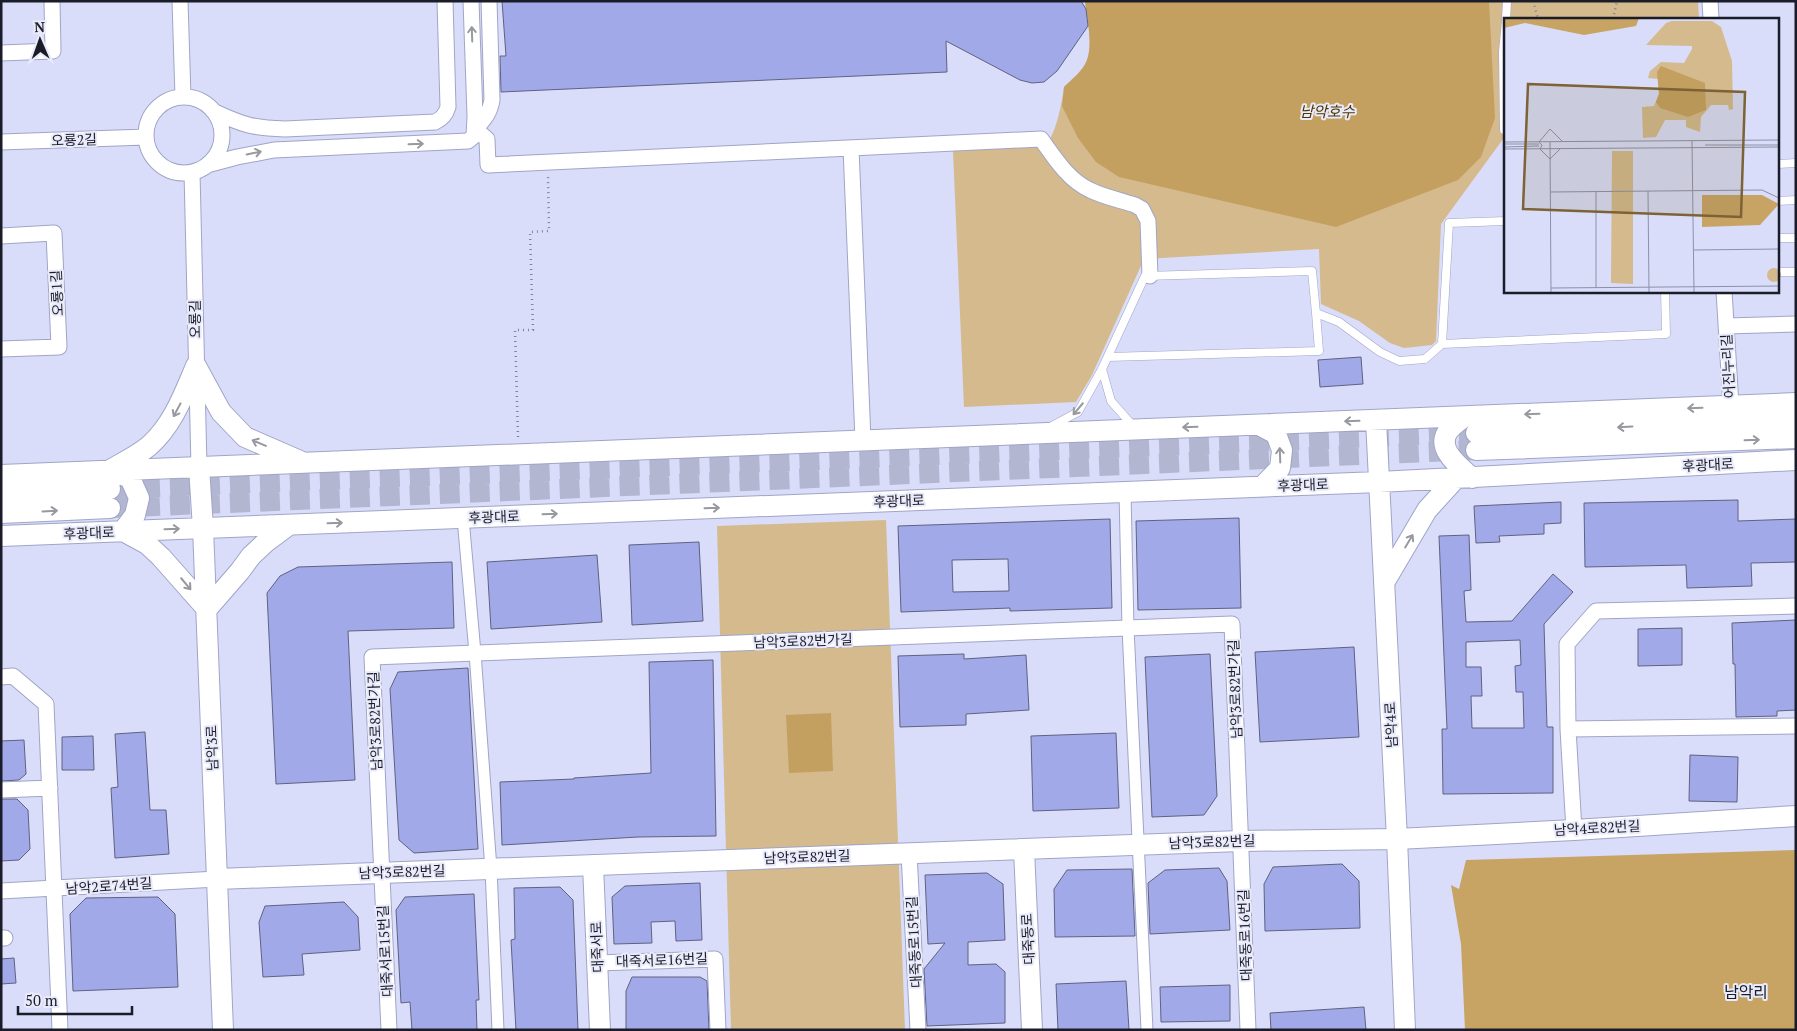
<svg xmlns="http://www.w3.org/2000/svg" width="1797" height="1031" font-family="'PT Serif','Noto Sans KR',serif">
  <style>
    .green { fill: #d4ba8d }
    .forest { fill: #c8a464 }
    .water { fill: #c4a060 }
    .building { fill: #a2a9e9; stroke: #5e6281; fill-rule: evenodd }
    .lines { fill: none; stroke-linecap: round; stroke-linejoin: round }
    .tertiary-tunnel { stroke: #b3b6d0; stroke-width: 20; stroke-dasharray: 20 10; stroke-linecap: butt }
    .service-casing { stroke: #a0a5c7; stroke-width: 9 }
    .pedestrian-casing { stroke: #a0a5c7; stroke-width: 13 }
    .minor-casing { stroke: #a0a5c7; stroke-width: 17 }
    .tertiary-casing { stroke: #a0a5c7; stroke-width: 22 }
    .path { stroke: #7f8398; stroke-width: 2.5; stroke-dasharray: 1 4; stroke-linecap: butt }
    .service { stroke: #fff; stroke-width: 8 }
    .pedestrian { stroke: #fff; stroke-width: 11 }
    .minor { stroke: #fff; stroke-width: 15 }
    .tertiary { stroke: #fff; stroke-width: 20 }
    .oneway { stroke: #98999f }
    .labels { text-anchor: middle; stroke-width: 4; stroke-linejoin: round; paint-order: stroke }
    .street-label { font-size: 14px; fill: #1a1c29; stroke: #e9ebfa }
    .water-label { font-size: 15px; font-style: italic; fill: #4d3400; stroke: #e9ebfa }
    .quarter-label { font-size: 16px; fill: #1a1c29; stroke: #e9ebfa }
    .inset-road { fill: none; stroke: #8d90a6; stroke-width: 1 }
    .view { fill: #7c6234; fill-opacity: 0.15; stroke: #7c6234; stroke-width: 2.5 }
    .inset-edge { fill: none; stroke: #1a1c29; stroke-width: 2.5 }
  </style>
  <rect width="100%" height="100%" fill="#d9ddfa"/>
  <path class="green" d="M1085 1H1698L1699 19H1506V135L1441 224 1436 341 1432 345 1404 348 1390 343 1359 321 1321 304 1319 249 1144 259 1092 375 1076 402 964 407 953 151 1049 141C1057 127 1062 103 1064 87 1072 79 1083 71 1087 60 1093 43 1087 19 1085 1Z
    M886 520 905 1030H731L717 526Z"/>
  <path class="forest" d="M1796 850V1030H1465L1461 944 1451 885 1459 889 1466 860Z"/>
  <path class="water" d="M1085 1H1489L1495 118 1481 157 1458 180 1336 227 1119 177 1096 162 1078 138 1062 106 1064 87C1072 79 1083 71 1087 60 1093 43 1087 19 1085 1Z
    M831 713 833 771 789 773 786 715Z"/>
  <path class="building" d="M502 1H1081L1086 9 1088 26 1057 71 1044 82 1032 83 1020 80 946 41 947 72 501 92 500 56H506Z
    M1361 357 1363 384 1320 387 1318 360Z
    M1738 500V521L1796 519V562L1751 563 1752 586 1687 588 1686 565 1585 567 1584 503Z
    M1561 502V523L1544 524V534L1499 536 1500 542 1476 543 1474 506Z
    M1239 518 1241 608 1138 610 1136 521Z
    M1110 519 1112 608 1010 611V608L901 612 898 526ZM1008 559 1009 591 953 592 952 560Z
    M1469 535 1471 590 1464 591 1466 622 1512 621 1553 574 1573 592 1544 624 1547 727H1553V793L1443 794 1442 729H1447L1439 536ZM1520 640 1521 665 1515 666 1516 692H1523L1524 728H1472L1471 696H1482L1481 667H1466V642Z
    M699 542 703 621 632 625 629 545Z
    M597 555 602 622 491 629 487 562Z
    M452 562 454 628 348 631 355 780 276 784 267 593 280 576 298 567Z
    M1796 620V710L1777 711V716L1736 717 1735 664H1733L1732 623Z
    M1682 628V665L1638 666V629Z
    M1354 647 1359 737 1260 742 1255 652Z
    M964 654V659L1026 655 1029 710 966 714V725L900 727 898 656Z
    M1210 654 1217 796 1204 815 1152 817 1145 657Z
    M713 660 716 836 638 837 502 845 500 782 574 779V778L651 773 649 662Z
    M468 668 478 849 414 853 399 840 390 689 398 672Z
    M145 732 150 810H166L169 854 115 858 111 788 118 787 115 734Z
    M1116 733 1119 808 1033 811 1031 736Z
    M93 736 94 770H62V737Z
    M24 740 26 774 19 780 1 781V741Z
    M1690 755 1738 757 1737 802 1689 801Z
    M1 799H17L28 810 30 849 19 860 1 861Z
    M1342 864 1359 881 1360 928 1265 931 1264 884 1273 867Z
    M1219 868 1227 881 1230 930 1150 934 1148 883 1165 870Z
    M1132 869 1135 936 1055 937 1054 889 1067 870Z
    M987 873 1003 884 1005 940 968 942V965L996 964 1005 972V1023L927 1026 924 969 945 943 928 944 925 875Z
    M700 883 702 940 676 941 675 921 651 922 652 943 614 944 612 897 625 886Z
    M560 887 573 900 578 1030H516L511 940 515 939 514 888Z
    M474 894 479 1000H476L477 1030H412L410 1002 401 1003 396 910 405 897Z
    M158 897 175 914 178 987 73 991 70 914 86 898Z
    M344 902 358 917 360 950 302 954 304 975 263 977 259 922 265 906Z
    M14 958 16 983 1 984V959Z
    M632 977H700L707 981 709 1030H626V991Z
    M1126 981 1129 1030H1058L1056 984Z
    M1230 985V1021L1161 1022 1160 987Z
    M1364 1007 1366 1030H1271L1270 1013Z"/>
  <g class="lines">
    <path class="tertiary-tunnel" d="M110 489 1476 433
      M110 508 1476 450"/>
    <g class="service-casing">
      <path id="service" d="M1506 19 1507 1
        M1506 21 1503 52 1504 130H1506
        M1778 164 1796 163
        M1778 201 1796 200
        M1778 238H1796
        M1778 272H1796
        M1442 344 1666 334 1665 291
        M1108 357 1319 351 1316 313
        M1102 369 1111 401 1133 426
        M1052 426 1078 412 1102 369 1145 276 1312 271 1316 313 1339 322 1380 352 1399 361 1425 359 1442 344 1449 223 1506 221"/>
    </g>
    <g class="pedestrian-casing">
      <path id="pedestrian" d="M1125 492 1128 628 1147 1030
        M463 518 475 653 491 869 498 1030"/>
    </g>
    <g class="minor-casing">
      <path id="minor" d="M180 1 183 97
        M489 1 492 100C490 113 484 120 475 129L487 139 488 165 1041 139C1054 157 1068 180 1090 190 1104 197 1120 200 1135 205L1142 209 1148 221 1150 276
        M1710 1 1711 19
        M1 53 53 51 52 1
        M146 135a38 38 0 1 1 76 0a38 38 0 1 1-76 0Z
        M215 112C243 125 253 128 285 129L435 122C442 119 446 114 448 107L445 1
        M1 142 146 137
        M851 148 863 440
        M207 165 237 157 274 150 468 141 474 136 475 116 471 1
        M192 172 199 467
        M1 236 54 233 59 347 1 349
        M1724 291 1731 406
        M1726 326 1796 324
        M1 677 13 676 46 704 60 1030
        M1568 729 1796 726
        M1 790 50 788
        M1574 830 1568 729 1567 644 1596 611 1796 606
        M909 853 918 1030
        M1 891 217 879
        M1 938H5
        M597 963 715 959 718 1030
        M389 1030 372 657 1232 624 1248 1030"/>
    </g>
    <g class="tertiary-casing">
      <path id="tertiary" d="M196 366 221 412 245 437 300 461
        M1464 417C1459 421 1453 425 1449 430 1434 448 1460 467 1472 478
        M1376 420 1397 839 1405 1030
        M1259 425 1276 434 1282 450 1280 468 1262 487
        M1476 433 1796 419
        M1476 450 1796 438
        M199 467 203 528 223 1030
        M112 469C124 462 138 455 149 446 173 425 184 394 196 366
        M111 470 130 478 139 498 135 515 123 531 147 544 161 557 207 609 240 571 251 556 266 542 289 525
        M1 475 1796 403
        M1 494 110 489
        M1 513 110 508
        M1 536 1379 482 1796 460
        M1384 583 1427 510 1456 478
        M1024 849 1032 1030
        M593 865 600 1030
        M217 879 1241 841 1397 839 1574 830 1796 816"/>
    </g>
    <path class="path" d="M1533 1 1538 19
      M1613 19 1617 1
      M518 437 515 330H533L530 232 549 231 548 176"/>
    <use href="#service" class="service"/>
    <use href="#pedestrian" class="pedestrian"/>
    <use href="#minor" class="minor"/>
    <use href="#tertiary" class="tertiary"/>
  </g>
  <defs><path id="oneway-shaft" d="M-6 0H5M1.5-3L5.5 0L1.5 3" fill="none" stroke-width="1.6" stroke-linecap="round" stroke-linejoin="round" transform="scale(1.25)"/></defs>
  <g class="oneway">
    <use href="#oneway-shaft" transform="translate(472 34) rotate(-92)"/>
    <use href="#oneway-shaft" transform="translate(416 144) rotate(-2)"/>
    <use href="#oneway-shaft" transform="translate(254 153) rotate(-12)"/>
    <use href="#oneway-shaft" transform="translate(1695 408) rotate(178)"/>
    <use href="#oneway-shaft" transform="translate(1078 409) rotate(130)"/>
    <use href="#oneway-shaft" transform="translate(177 410) rotate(118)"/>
    <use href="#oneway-shaft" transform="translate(1532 414) rotate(178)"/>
    <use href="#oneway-shaft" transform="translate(1352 421) rotate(178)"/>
    <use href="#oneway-shaft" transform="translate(1190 427) rotate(178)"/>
    <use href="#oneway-shaft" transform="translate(1625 427) rotate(177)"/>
    <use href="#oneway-shaft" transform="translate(1752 440) rotate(-2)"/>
    <use href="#oneway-shaft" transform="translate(259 443) rotate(-157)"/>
    <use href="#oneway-shaft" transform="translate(1280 455) rotate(-92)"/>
    <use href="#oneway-shaft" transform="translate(712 508) rotate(-2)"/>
    <use href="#oneway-shaft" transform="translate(50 511) rotate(-3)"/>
    <use href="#oneway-shaft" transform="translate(550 514) rotate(-2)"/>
    <use href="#oneway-shaft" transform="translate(335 523) rotate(-2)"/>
    <use href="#oneway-shaft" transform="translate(172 529) rotate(-2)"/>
    <use href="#oneway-shaft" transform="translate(1409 541) rotate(-59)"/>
    <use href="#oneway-shaft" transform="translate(186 584) rotate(50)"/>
  </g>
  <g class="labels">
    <g class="street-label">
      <text transform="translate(74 140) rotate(-2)" y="5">오룡2길</text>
      <text transform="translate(57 293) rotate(-93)" y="5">오룡1길</text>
      <text transform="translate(195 319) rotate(-91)" y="5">오룡길</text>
      <text transform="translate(1728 366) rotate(-93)" y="5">어진누리길</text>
      <text transform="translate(1708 465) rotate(-3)" y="5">후광대로</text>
      <text transform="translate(1303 485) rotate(-2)" y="5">후광대로</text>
      <text transform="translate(899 501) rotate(-2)" y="5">후광대로</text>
      <text transform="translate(494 517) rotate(-2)" y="5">후광대로</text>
      <text transform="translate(89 533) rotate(-2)" y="5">후광대로</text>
      <text transform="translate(803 641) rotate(-2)" y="5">남악3로82번가길</text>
      <text transform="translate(1235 689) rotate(-92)" y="5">남악3로82번가길</text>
      <text transform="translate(375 721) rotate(-92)" y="5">남악3로82번가길</text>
      <text transform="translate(1391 725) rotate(-93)" y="5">남악4로</text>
      <text transform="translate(212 748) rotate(-92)" y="5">남악3로</text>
      <text transform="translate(1597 828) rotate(-3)" y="5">남악4로82번길</text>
      <text transform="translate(1212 842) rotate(-2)" y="5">남악3로82번길</text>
      <text transform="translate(807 857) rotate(-2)" y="5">남악3로82번길</text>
      <text transform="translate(402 872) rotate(-2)" y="5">남악3로82번길</text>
      <text transform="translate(109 886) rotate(-4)" y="5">남악2로74번길</text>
      <text transform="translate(1245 935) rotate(-92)" y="5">대죽동로16번길</text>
      <text transform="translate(1028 939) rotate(-93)" y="5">대죽동로</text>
      <text transform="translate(914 942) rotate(-93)" y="5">대죽동로15번길</text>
      <text transform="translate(597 947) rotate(-92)" y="5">대죽서로</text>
      <text transform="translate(385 951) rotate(-93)" y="5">대죽서로15번길</text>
      <text transform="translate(662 960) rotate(-2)" y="5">대죽서로16번길</text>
    </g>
    <g class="water-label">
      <text x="1327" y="117">남악호수</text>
    </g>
    <g class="quarter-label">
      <text x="1746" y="998">남악리</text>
    </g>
  </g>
  <g transform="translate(1504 18)">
    <rect width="275" height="275" fill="#d9ddfa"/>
    <path d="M168 3H208L217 9 228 43 229 91 225 92 224 87H207L197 99 196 114 182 109V102H161L152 119 139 120 138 89 150 88 155 76 154 61 144 60 146 53 157 44 180 45 188 31V28L142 27 162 5ZM108 133H129V266L107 265ZM263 257a7 7 0 1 1 14 0a7 7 0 1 1-14 0Z" fill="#d4ba8d"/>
    <path d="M0 0H135L132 8 80 17 21 5 0 10ZM198 177H258L275 186 256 207 198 209Z" fill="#c8a464"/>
    <path d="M157 48 201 65 202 92 184 99 156 90 152 84 155 76 153 54Z" fill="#c4a060"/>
    <path class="inset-road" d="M46 111 35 124 38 127 36 131 46 141 56 131M46 111 58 123M188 123 190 275M0 124 275 122M46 124 47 275M0 126H35M201 127H275M0 129 35 128M0 131 275 129M144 173 145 275M46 174 258 172 275 180M92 174V270M190 232 275 231M47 270 275 268"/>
    <path class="view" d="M24 66 241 74 237 199 19 191Z"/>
    <rect width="275" height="275" class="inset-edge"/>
  </g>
  <rect width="1797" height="1031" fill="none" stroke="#1a1c29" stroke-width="5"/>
  <g transform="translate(40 40) rotate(358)" stroke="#e9ebfa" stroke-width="4" paint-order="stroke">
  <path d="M0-4L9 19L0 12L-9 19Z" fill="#1a1c29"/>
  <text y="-8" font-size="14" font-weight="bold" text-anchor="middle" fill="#1a1c29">N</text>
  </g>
  <path d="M18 1006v8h114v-8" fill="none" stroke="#1a1c29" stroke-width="2.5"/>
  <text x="25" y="1006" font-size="15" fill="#1a1c29" stroke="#e9ebfa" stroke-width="4" paint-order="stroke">50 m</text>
</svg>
